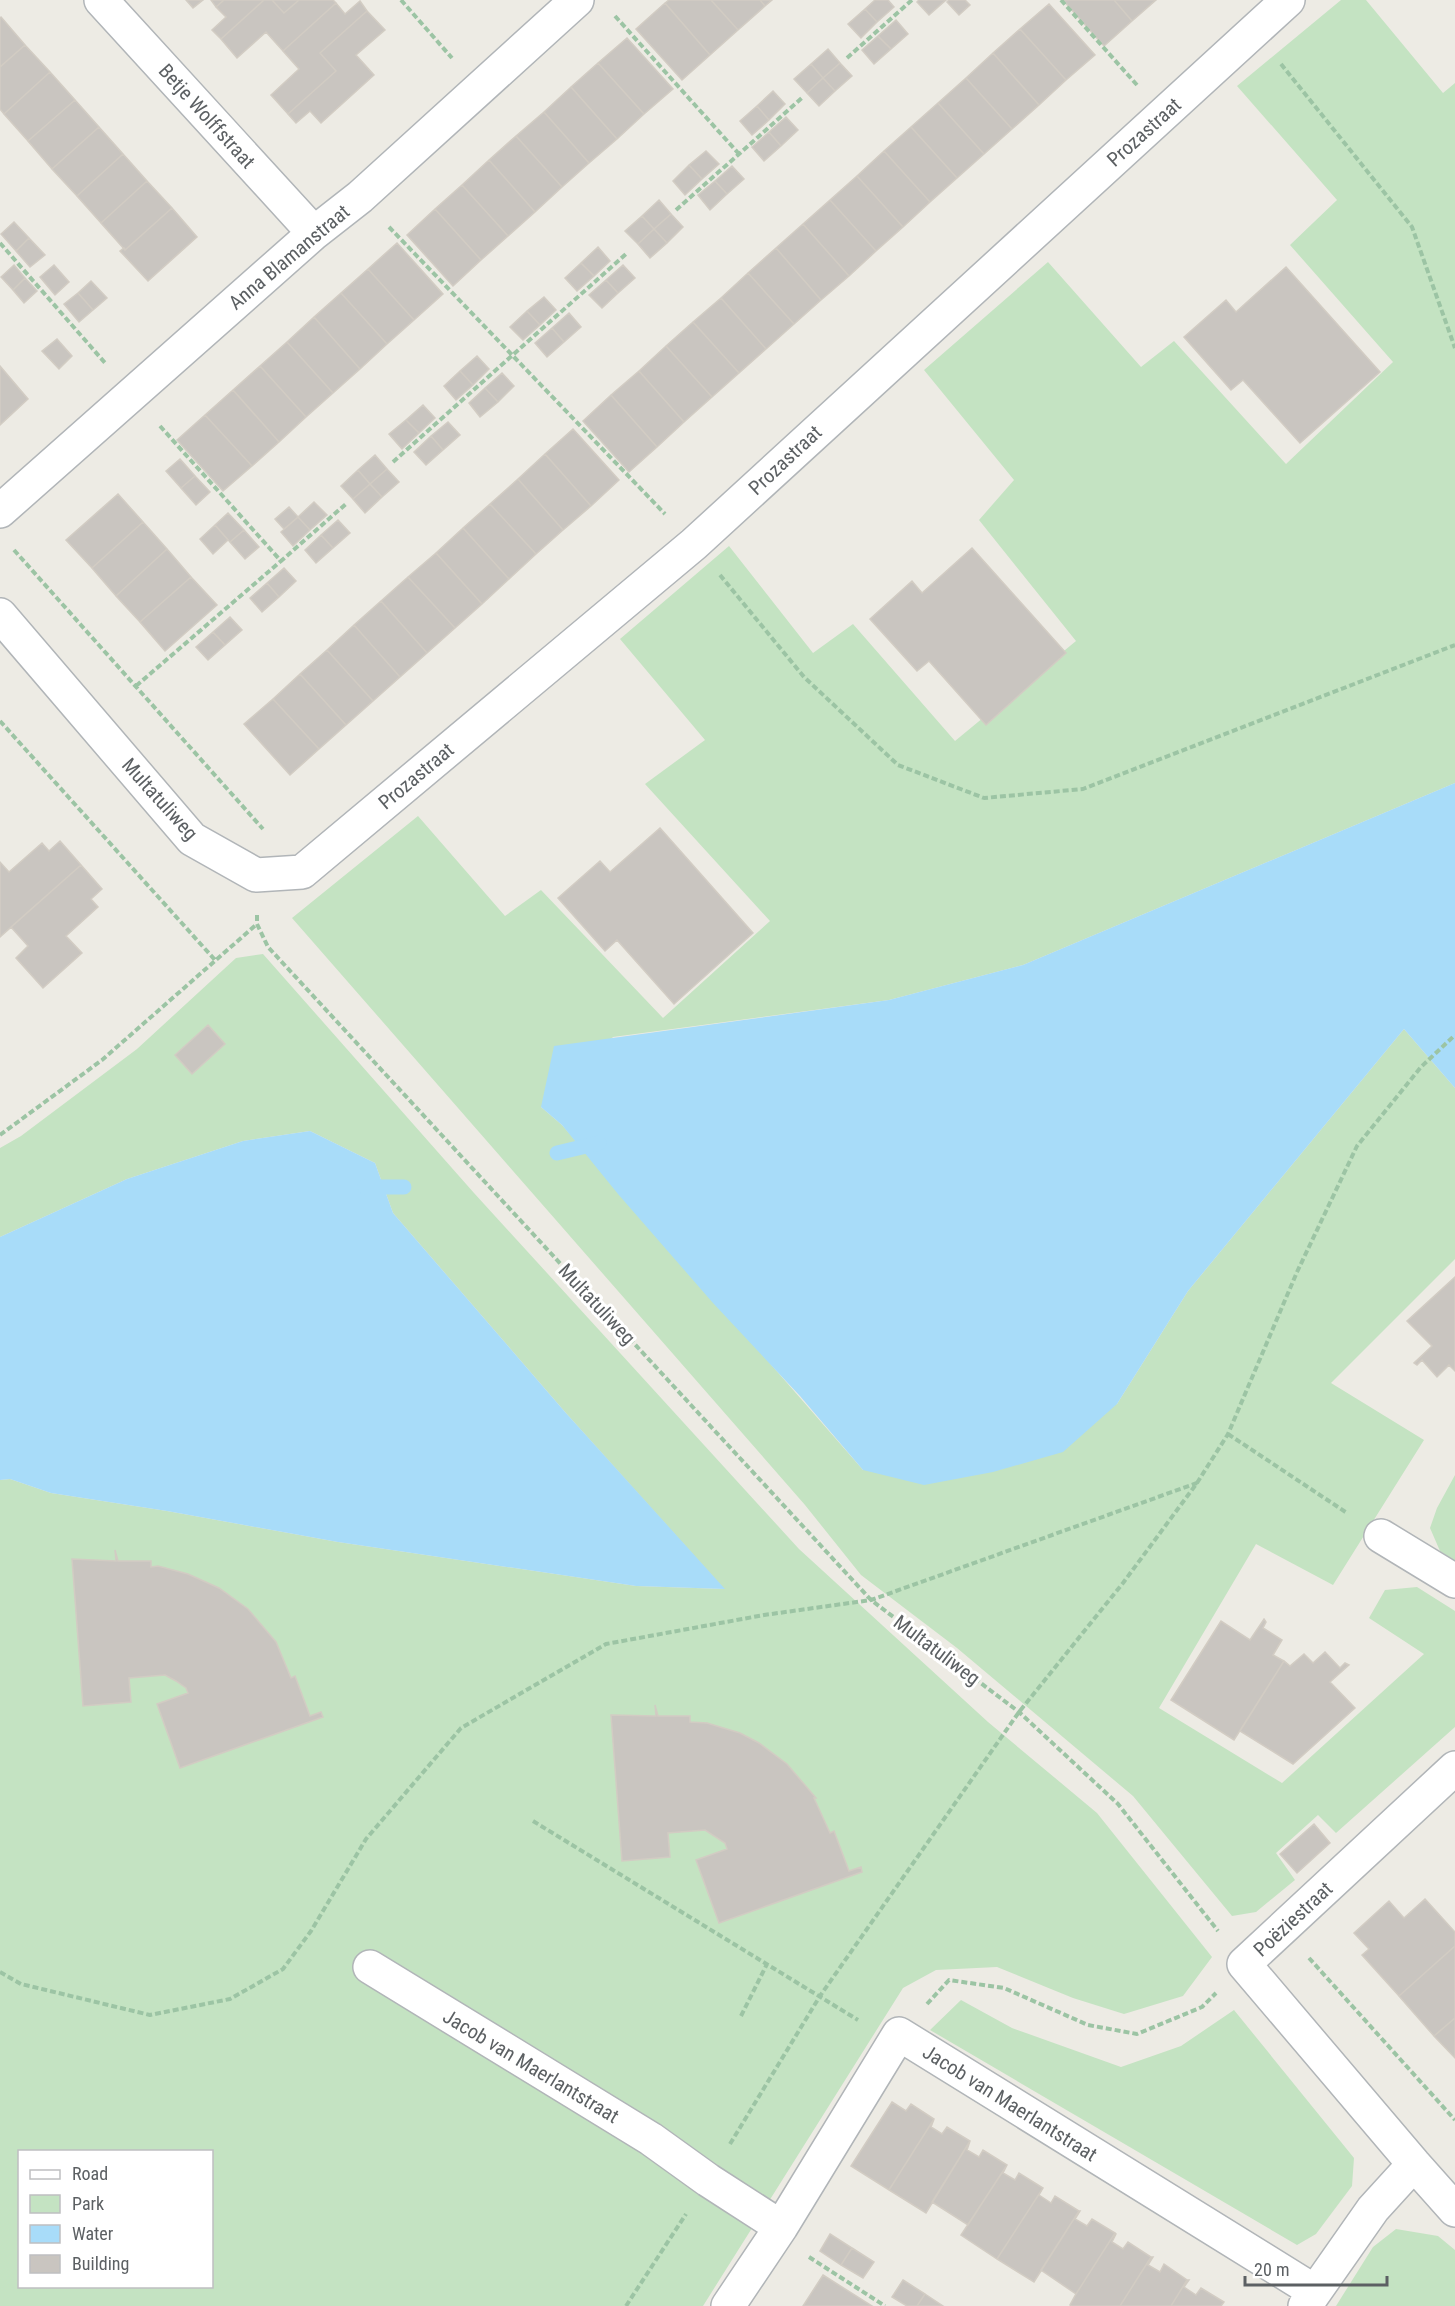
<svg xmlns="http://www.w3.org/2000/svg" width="1455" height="2306" font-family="'Roboto Condensed',sans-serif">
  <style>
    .green { fill: #c4e3c2; fill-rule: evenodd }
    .water { fill: #a8dcf9 }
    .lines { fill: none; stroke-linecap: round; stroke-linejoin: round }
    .stream { stroke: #a8dcf9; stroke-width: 15 }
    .building { fill: #c9c5c0; stroke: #d2ccc3; stroke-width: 1.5 }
    .street-casing { stroke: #b1b5b8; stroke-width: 36 }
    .path { stroke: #9cc4a4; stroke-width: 4; stroke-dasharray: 6 3; stroke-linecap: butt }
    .street { stroke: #fff; stroke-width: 33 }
    .labels { text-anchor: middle; stroke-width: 6; stroke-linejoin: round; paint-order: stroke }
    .street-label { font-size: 20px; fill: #5c6063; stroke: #fff }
  </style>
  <rect width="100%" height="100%" fill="#edebe4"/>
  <path class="green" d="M1341 0H1366L1443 93 1455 83V783L1023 965 889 1000 613 1037 541 1107 562 1125 863 1470 1117 1404 1188 1291 1404 1029 1455 1088V1259L1331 1383 1424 1440 1333 1585 1256 1544 1159 1708 1282 1783 1424 1654 1369 1618 1385 1590 1417 1587 1455 1611V1727L1336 1833 1318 1815 1276 1853 1295 1880 1256 1912 1232 1916 1133 1796 957 1648 861 1575 805 1505 292 918 418 816 505 916 541 890 663 1018 770 921 645 784 705 740 620 639 729 546 813 653 853 624 955 741 1076 641 979 520 1014 480 924 370 1048 262 1141 367 1174 341 1286 464 1393 362 1290 245 1337 200 1237 86Z
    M263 954 474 1193 799 1549 988 1722 1097 1813 1212 1957 1183 1996 1124 2014 1073 1998 997 1967 936 1970 903 1988 703 2306H0V1480L10 1479 51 1493 167 1511 338 1542 636 1586 724 1589 565 1412 393 1213 375 1163 310 1131 243 1141 127 1179 0 1237V1148L21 1136 137 1049 236 958ZM20 2152H212V2286H20Z
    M1455 1475V1561L1440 1551 1430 1528 1437 1508Z
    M961 2000 1012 2028 1121 2067 1181 2046 1234 2010 1354 2158 1352 2186 1316 2234 1297 2245 930 2030Z
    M1396 2229 1438 2236 1455 2250V2306H1336L1373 2247Z"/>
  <path class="water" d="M1455 783V1088L1404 1029 1188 1291 1117 1404 1063 1452 993 1472 924 1485 863 1470 800 1396 713 1303 618 1194 562 1125 541 1107 554 1046 889 1000 1023 965Z
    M310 1131 375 1163 393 1213 565 1412 725 1589 636 1586 338 1542 167 1511 51 1493 10 1479 0 1480V1237L127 1179 243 1141Z"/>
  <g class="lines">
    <path class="stream" d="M557 1153 599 1143
      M365 1187H404"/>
  </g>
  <path class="building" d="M186 0H203L193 8Z
    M211 0H224L216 7Z
    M224 0H264L221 39 212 30 226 17 216 7Z
    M264 0H272L284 13 299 0H333L336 3 283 51 266 32 237 58 221 39Z
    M272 0H299L284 13Z
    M669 0H711L738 30 710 55 665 3Z
    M711 0H760L765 6 738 30Z
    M760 0H772L765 6Z
    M875 0H888L894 7 877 22 865 9Z
    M919 0H946L929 15 917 2Z
    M949 0H965L970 5 959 15 947 2Z
    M1063 0H1114L1132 21 1104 46Z
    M1114 0H1156L1132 21Z
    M360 1 367 11 320 53 336 71 288 114 271 95 299 69 283 51 336 3 345 14Z
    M665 3 710 55 682 80 636 29Z
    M1049 4 1095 55 1066 80 1020 29Z
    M865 9 877 22 861 38 848 24Z
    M367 11 385 30 356 55 374 75 321 123 310 111 296 123 288 114 336 71 320 53Z
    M1 17 25 45 0 67V18Z
    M896 20 908 34 891 49 878 36Z
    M1020 29 1066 80 1039 105 993 53Z
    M878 36 891 49 874 64 862 50Z
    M627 38 673 89 644 114 598 63Z
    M25 45 50 72 4 114 0 109V67Z
    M828 49 840 63 823 78 811 64Z
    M993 53 1039 105 1012 129 966 78Z
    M598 63 644 114 617 139 571 87Z
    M840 63 852 76 835 91 823 78Z
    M811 64 823 78 807 93 794 79Z
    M50 72 75 100 28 141 4 114Z
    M823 78 835 91 819 106 807 93Z
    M966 78 1012 129 984 154 938 103Z
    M571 87 617 139 589 163 544 112Z
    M773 91 785 104 769 120 757 106Z
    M75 100 99 127 52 169 28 141Z
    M938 103 984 154 957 178 911 127Z
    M757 106 769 120 752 135 740 121Z
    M544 112 589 163 562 187 516 136Z
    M786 117 798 130 781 146 769 132Z
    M99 127 123 154 77 196 52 169Z
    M911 127 957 178 930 202 884 151Z
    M769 132 781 146 764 161 752 147Z
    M516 136 562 187 535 212 489 160Z
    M706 151 719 164 702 179 689 165Z
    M884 151 930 202 903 227 857 176Z
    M123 154 147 181 101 223 77 196Z
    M489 160 535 212 508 236 462 185Z
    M689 165 702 179 685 195 673 181Z
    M732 166 744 179 727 194 715 181Z
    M857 176 903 227 876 251 830 200Z
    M147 181 172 208 125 250 101 223Z
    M715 181 727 194 710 210 698 195Z
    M462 185 508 236 481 260 435 209Z
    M659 200 671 214 654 229 642 216Z
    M830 200 876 251 849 276 803 224Z
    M172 208 197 237 148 281 120 251 124 248 125 250Z
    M435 209 481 260 453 286 407 235Z
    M671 214 683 227 667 243 654 229Z
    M642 216 654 229 638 244 625 231Z
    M14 222 29 238 16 251 1 234Z
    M803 224 849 276 821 300 776 248Z
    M654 229 667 243 650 258 638 244Z
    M29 238 45 255 30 267 16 251Z
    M397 243 443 294 414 320 368 269Z
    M598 247 610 261 594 276 581 263Z
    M776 248 821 300 794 324 748 273Z
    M581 263 594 276 577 291 565 278Z
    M14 265 25 278 13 290 1 277Z
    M54 265 69 282 55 295 40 277Z
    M623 265 635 278 618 293 606 280Z
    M1286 267 1380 372 1300 443 1243 380 1231 390 1184 337 1226 300 1236 312Z
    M368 269 414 320 387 344 341 293Z
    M748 273 794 324 766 349 721 298Z
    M25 278 37 291 24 303 13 290Z
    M606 280 618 293 602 308 589 295Z
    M91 281 107 298 93 310 78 293Z
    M78 293 93 310 79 322 64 304Z
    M341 293 387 344 360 369 314 317Z
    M544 297 556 310 540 325 527 311Z
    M721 298 766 349 739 373 693 322Z
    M527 311 540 325 523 340 510 327Z
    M569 313 581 327 564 342 552 328Z
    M314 317 360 369 333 393 287 342Z
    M693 322 739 373 712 397 666 346Z
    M552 328 564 342 547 357 535 343Z
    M57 339 72 356 59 369 42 351Z
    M287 342 333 393 306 417 260 366Z
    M666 346 712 397 684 422 639 371Z
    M477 356 489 369 473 385 460 371Z
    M0 366 28 399 0 425Z
    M260 366 306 417 279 442 233 390Z
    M460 371 473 385 456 400 444 386Z
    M639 371 684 422 657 447 611 395Z
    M502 373 514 386 498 402 485 388Z
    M485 388 498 402 480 417 469 403Z
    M233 390 279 442 252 466 205 415Z
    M611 395 657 447 629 472 583 421Z
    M423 405 435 418 419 433 406 420Z
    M205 415 252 466 223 491 177 440Z
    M406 420 419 433 402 449 389 434Z
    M448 422 460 435 443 450 431 436Z
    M573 429 619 480 591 506 545 454Z
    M431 436 443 450 426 465 414 452Z
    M545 454 591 506 563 530 518 479Z
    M375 455 387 469 370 484 358 470Z
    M180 459 195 476 181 488 166 471Z
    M387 469 399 482 382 497 370 484Z
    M358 470 370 484 353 499 341 486Z
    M195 476 210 492 196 505 181 488Z
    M518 479 563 530 536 554 490 504Z
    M370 484 382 497 365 513 353 499Z
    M118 494 143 522 92 568 66 540Z
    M314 502 327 515 310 530 298 517Z
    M490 504 536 554 509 579 463 528Z
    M289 507 298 517 284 529 275 519Z
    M228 513 244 530 230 542 215 525Z
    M298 517 310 530 293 546 281 532Z
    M338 520 350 533 333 548 321 535Z
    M143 522 167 549 116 596 92 568Z
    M215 525 228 540 213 554 200 539Z
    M463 528 509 579 482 604 436 553Z
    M244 530 259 547 245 559 230 542Z
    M321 535 333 548 316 563 305 550Z
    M972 548 1066 653 986 725 929 661 917 671 870 619 912 581 922 593Z
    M167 549 191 577 140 622 116 596Z
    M436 553 482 604 455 628 408 577Z
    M284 568 296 581 279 597 267 583Z
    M191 577 217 605 165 651 140 622Z
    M408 577 455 628 427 653 381 601Z
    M267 583 279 597 262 612 250 598Z
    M381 601 427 653 400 677 354 625Z
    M230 617 242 630 225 645 213 632Z
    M354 625 400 677 373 701 327 650Z
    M213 632 225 645 208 660 196 647Z
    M327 650 373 701 346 725 300 674Z
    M300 674 346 725 319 749 273 699Z
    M273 699 319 749 290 775 244 724Z
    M660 828 753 933 674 1004 617 940 605 951 558 898 600 861 610 872Z
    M60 841 81 865 0 937V862L9 872 42 843 49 851Z
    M81 865 102 889 91 899 98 907 66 936 82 953 43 988 16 958 28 946 11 927Z
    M208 1025 225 1044 192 1074 175 1055Z
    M1455 1277V1371L1449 1365 1437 1377 1422 1360 1417 1365 1414 1363 1432 1346 1407 1321Z
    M115 1550 118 1561H151V1567L158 1566 188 1574 219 1588 248 1609 276 1642 291 1678 295 1676 310 1716 321 1712 323 1717 180 1768 157 1704 188 1693 186 1688 176 1681 165 1675 129 1678 131 1702 83 1706 72 1559 116 1561Z
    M1264 1619 1266 1622 1263 1628 1282 1640 1273 1655 1284 1661 1234 1740 1171 1700 1221 1621 1250 1640Z
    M1325 1652 1340 1668 1345 1663 1349 1665 1330 1682 1355 1708 1293 1764 1240 1731 1284 1661 1290 1666 1304 1654 1313 1663Z
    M655 1705 658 1716H690V1722L707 1723 740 1733 759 1743 787 1764 816 1798H814L830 1833 834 1831 849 1871 861 1867 862 1872 719 1923 696 1860 727 1849 725 1843 705 1830 668 1833 670 1857 622 1861 611 1715 656 1716Z
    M1314 1824 1330 1843 1297 1873 1280 1854Z
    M1425 1899 1455 1932V1946L1399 1996 1362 1955 1369 1949 1354 1933 1389 1901 1404 1918Z
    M1455 1946V2018L1434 2036 1399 1996Z
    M1455 2018V2058L1434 2036Z
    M892 2102 906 2111 911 2104 934 2119 889 2190 851 2166Z
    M934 2119 931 2127 942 2134 947 2127 970 2141 926 2213 889 2190Z
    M970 2141 967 2150 979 2157 983 2150 1007 2165 968 2225 932 2202Z
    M1007 2165 1003 2173 1015 2180 1019 2173 1043 2188 997 2259 961 2235Z
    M1043 2188 1039 2195 1051 2203 1055 2196 1079 2211 1034 2282 997 2259Z
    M1079 2211H1080L1075 2219 1087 2226 1092 2219 1115 2233 1076 2294 1041 2270Z
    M1115 2233 1116 2234 1112 2242 1123 2249 1128 2242 1151 2257 1120 2306H1072L1070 2305 1076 2294Z
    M830 2234 852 2248 841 2265 820 2251Z
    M852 2248 874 2262 863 2278 841 2265Z
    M1151 2257H1153L1148 2265 1160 2272 1164 2264 1187 2280 1171 2306H1120Z
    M823 2275 872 2306H803Z
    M903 2280 925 2294 917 2306H907L892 2297Z
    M1187 2280H1189L1184 2287 1196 2295 1201 2288 1224 2302 1221 2306H1171Z
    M925 2294 943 2306H917Z"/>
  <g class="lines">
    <g class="street-casing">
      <path id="street" d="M101 0 314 233
        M0 511 314 233 360 197 577 0
        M0 615 192 839 256 875 302 872 694 544 1288 0
        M1381 1536 1455 1581
        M1455 1768 1244 1964 1414 2164 1455 2210
        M370 1967 651 2139 708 2180 781 2227
        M728 2306 781 2227 899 2034 1314 2291
        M1305 2306 1373 2209 1414 2164"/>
    </g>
    <path class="path" d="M401 0 452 58
      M1061 0 1137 85
      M615 16 739 154
      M847 58 912 0
      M1281 64 1412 227 1455 348
      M676 210 803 97
      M389 227 665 514
      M0 243 106 364
      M160 426 281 561 347 503
      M393 462 627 253
      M14 550 263 829
      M720 575 804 677 898 765 984 798 1083 789 1455 645
      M136 686 281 561
      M0 721 215 960
      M257 915V924L268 947 871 1600 1019 1712 1118 1804 1218 1931
      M0 1135 102 1060 257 924
      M1228 1434 1347 1513
      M533 1821 858 2020
      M1309 1958 1455 2120
      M0 1972 21 1984 150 2015 230 1999 283 1969 311 1931 366 1839 461 1728 606 1644 764 1615 871 1600 1197 1483
      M927 2004 949 1980 1004 1988 1088 2025 1137 2034 1202 2007 1216 1993
      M741 2016 767 1964
      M730 2144 820 1996 1019 1712 1123 1583 1197 1483 1228 1434 1297 1272 1357 1146 1421 1067 1455 1035
      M809 2257 885 2306
      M626 2306 686 2214"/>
    <use href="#street" class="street"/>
  </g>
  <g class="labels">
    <g class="street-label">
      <text transform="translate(207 116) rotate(48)" y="7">Betje Wolffstraat</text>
      <text transform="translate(1144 132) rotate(-42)" y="7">Prozastraat</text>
      <text transform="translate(289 257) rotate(-40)" y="7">Anna Blamanstraat</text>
      <text transform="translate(785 460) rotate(-43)" y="7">Prozastraat</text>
      <text transform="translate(416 776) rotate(-40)" y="7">Prozastraat</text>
      <text transform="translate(160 799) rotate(48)" y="7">Multatuliweg</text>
      <text transform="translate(597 1304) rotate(47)" y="7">Multatuliweg</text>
      <text transform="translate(937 1650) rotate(37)" y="7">Multatuliweg</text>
      <text transform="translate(1293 1919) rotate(-43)" y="7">Poëziestraat</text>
      <text transform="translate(531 2066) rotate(31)" y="7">Jacob van Maerlantstraat</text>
      <text transform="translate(1010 2103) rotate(32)" y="7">Jacob van Maerlantstraat</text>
    </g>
  </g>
  <rect x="18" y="2150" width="195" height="138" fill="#ffffff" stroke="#bebfc1" stroke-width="1.5"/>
  <rect x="30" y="2170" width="30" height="9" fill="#ffffff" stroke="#bebfc1" stroke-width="1.5"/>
  <text x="72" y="2180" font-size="18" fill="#5c6063">Road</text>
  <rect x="30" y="2195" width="30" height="18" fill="#c4e3c2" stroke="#bebfc1" stroke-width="1.5"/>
  <text x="72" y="2210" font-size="18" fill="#5c6063">Park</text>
  <rect x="30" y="2225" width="30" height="18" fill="#a8dcf9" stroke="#bebfc1" stroke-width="1.5"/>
  <text x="72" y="2240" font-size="18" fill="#5c6063">Water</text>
  <rect x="30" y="2255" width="30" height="18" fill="#c9c5c0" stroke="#bebfc1" stroke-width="1.5"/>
  <text x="72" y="2270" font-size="18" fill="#5c6063">Building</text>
  <path d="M1245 2276v9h142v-9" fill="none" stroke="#5c6063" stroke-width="3"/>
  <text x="1254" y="2276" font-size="18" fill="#5c6063" stroke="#ffffff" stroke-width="4.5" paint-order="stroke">20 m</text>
</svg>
